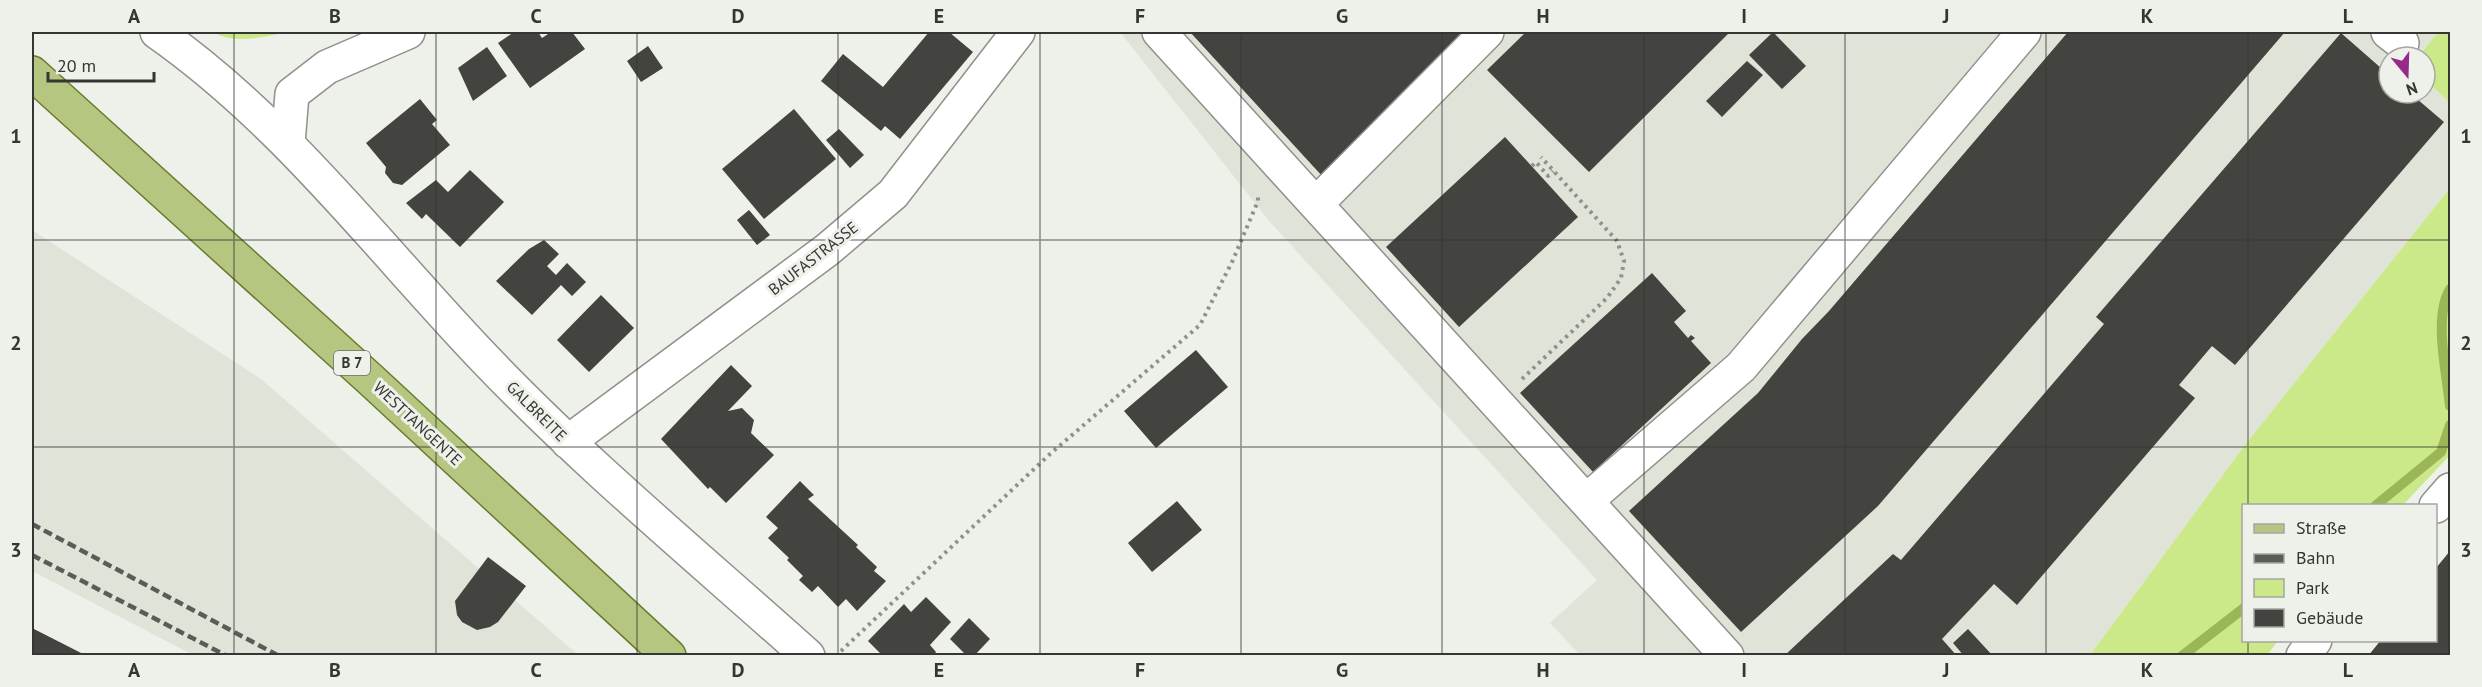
<svg xmlns="http://www.w3.org/2000/svg" width="2482" height="687" font-family="'PT Sans',sans-serif">
  <style>
    .built { fill: #e0e4d8 }
    .green { fill: #cce989 }
    .lines { fill: none; stroke-linecap: round; stroke-linejoin: round }
    .stream { stroke: #9bb657; stroke-width: 10 }
    .building { fill: #43443f }
    .minor-casing { stroke: #8f918b; stroke-width: 36 }
    .major-casing { stroke: #687b2e; stroke-width: 36 }
    .path { stroke: #90918d; stroke-width: 4; stroke-dasharray: 3 4.5; stroke-linecap: butt }
    .minor { stroke: #fff; stroke-width: 33 }
    .major { stroke: #b5c680; stroke-width: 33 }
    .rail { stroke: #5b5c58; stroke-width: 4.5; stroke-dasharray: 9 4.5; stroke-linecap: butt }
    .grid { fill: none; stroke: #353633; stroke-width: 1.5; stroke-opacity: 0.55 }
    .labels { text-anchor: middle; stroke-width: 6; stroke-linejoin: round; paint-order: stroke }
    .shield { fill: #eef0ea; stroke: #6c6e6a; stroke-width: 1.5 }
    .shield-label { font-size: 15px; font-weight: bold; fill: #353633 }
    .street-label { font-size: 16px; fill: #353633; stroke: #eef0ea }
    .neatline { fill: none; stroke: #353633; stroke-width: 2 }
    .grid-label { font-size: 20px; text-anchor: middle; font-weight: bold; fill: #353633 }
  </style>
  <rect width="100%" height="100%" fill="#eef0ea"/>
  <path class="built" d="M1120 32H2438L2418 57H2389V93H2425V79L2450 103V188L2245 445 2090 655H1580L1550 623 1597 580 1269 221Z
    M32 230 261 379 578 655H193L32 571Z"/>
  <path class="green" d="M213 32H287C263 37 235 45 213 32Z
    M2438 32H2450V103L2425 79V57H2418Z
    M2450 188V455L2403 505 2244 506V640L2278 641 2267 655H2090L2245 445Z"/>
  <g class="lines">
    <path class="stream" d="M2450 289C2433 317 2447 374 2450 406
      M2375 506 2441 452 2450 425
      M2182 656 2244 608"/>
  </g>
  <path class="building" d="M514 32H538L542 38 551 32H572L585 49 530 88 498 43Z
    M929 32H949L973 52 900 139 885 126 881 131 821 81 843 54 883 87Z
    M1190 32H1470L1323 177Z
    M1526 32H1730L1589 172 1487 70Z
    M1773 32 1806 66 1782 89 1749 55Z
    M2068 32H2285L1878 506 1741 632 1629 511 1758 393 1802 339 1829 311Z
    M2341 33 2389 75V93H2410L2444 122 2235 365 2212 346 2179 385 2195 398 2017 605 1994 584 1942 639 1957 656H1784L1893 554 1901 560 2104 324 2096 317Z
    M648 46 663 68 641 82 627 61Z
    M487 47 507 76 473 101 458 68Z
    M1747 61 1763 75 1722 117 1706 101Z
    M420 99 437 120 432 124 450 145 402 185 393 183 385 173 386 167 366 143Z
    M794 109 836 159 764 219 722 169Z
    M839 129 864 155 850 168 826 140Z
    M1505 137 1578 217 1459 327 1386 247Z
    M470 170 504 202 460 247 426 214 422 219 406 203 436 180 448 192Z
    M749 210 770 235 757 245 737 220Z
    M544 240 559 254 547 266 556 275 567 263 586 282 572 296 561 285 532 315 496 281 529 249Z
    M1652 273 1686 311 1674 322 1688 338 1691 335 1695 338 1691 341 1711 363 1593 472 1520 393Z
    M601 295 634 328 589 372 557 340Z
    M1196 350 1228 387 1156 448 1124 411Z
    M731 365 752 386 728 411 742 408 754 420 751 433 774 455 726 503 710 487 708 489 661 439Z
    M800 481 814 495 808 499 858 545 856 547 877 567 874 571 886 581 857 611 846 599 838 607 818 586 812 592 799 580 803 576 787 560 789 558 768 538 778 528 766 517Z
    M1177 501 1202 530 1152 572 1128 543Z
    M2450 551V656H2368L2381 640H2436V568Z
    M488 557 526 586 498 622 490 627 477 630 462 622 457 615 455 601Z
    M926 597 951 622 930 645 936 652 933 656H883L868 641 904 604 911 612Z
    M969 618 990 639 974 656H967L950 639Z
    M32 628 87 656H32Z
    M1968 629 1993 656H1964L1953 643Z"/>
  <g class="lines">
    <g class="minor-casing">
      <path id="minor" d="M157 32C284 121 378 247 484 358 585 464 699 558 808 656
        M1159 32 1727 656
        M2388 32 2402 43
        M288 143 292 94 327 67 408 32
        M1317 203 1487 32
        M568 442 827 250 893 194 1018 32
        M1586 501 1741 367 2024 32
        M2436 506 2450 490
        M2303 656 2315 640"/>
    </g>
    <g class="major-casing">
      <path id="major" d="M32 73 371 380 669 656"/>
    </g>
    <path class="path" d="M1532 166 1536 162 1548 176 1553 171
      M1522 379 1607 298 1621 278 1624 261 1617 241 1541 157
      M841 651 1050 454 1200 325 1233 260 1258 201V194"/>
    <use href="#minor" class="minor"/>
    <use href="#major" class="major"/>
    <path class="rail" d="M32 524 279 656
      M32 555 227 656"/>
  </g>
  <path class="grid" d="M234 32V656M436 32V656M637 32V656M838 32V656M1040 32V656M1241 32V656M1442 32V656M1644 32V656M1845 32V656M2046 32V656M2248 32V506M32 240H2450M32 447H2450M2248 640V656"/>
  <g class="labels">
    <rect class="shield" x="334" y="351" width="36" height="24" rx="4.5"/>
    <g class="shield-label">
      <text x="352" y="368">B 7</text>
    </g>
    <g class="street-label">
      <text transform="translate(813 258) rotate(-38)" y="6">BAUFASTRASSE</text>
      <text transform="translate(537 411) rotate(45)" y="6">GALBREITE</text>
      <text transform="translate(418 423) rotate(43)" y="6">WESTTANGENTE</text>
    </g>
  </g>
  <rect width="2482" height="687" fill="none" stroke="#eef0ea" stroke-width="66"/>
  <rect x="2242" y="504" width="195" height="138" fill="#eef0ea" stroke="#a4a6a1" stroke-width="1.5"/>
  <rect x="2254" y="524" width="30" height="9" fill="#b5c680" stroke="#a4a6a1" stroke-width="1.5"/>
  <text x="2296" y="534" font-size="18" fill="#353633">Straße</text>
  <rect x="2254" y="554" width="30" height="9" fill="#5b5c58" stroke="#a4a6a1" stroke-width="1.5"/>
  <text x="2296" y="564" font-size="18" fill="#353633">Bahn</text>
  <rect x="2254" y="579" width="30" height="18" fill="#cce989" stroke="#a4a6a1" stroke-width="1.5"/>
  <text x="2296" y="594" font-size="18" fill="#353633">Park</text>
  <rect x="2254" y="609" width="30" height="18" fill="#43443f" stroke="#a4a6a1" stroke-width="1.5"/>
  <text x="2296" y="624" font-size="18" fill="#353633">Gebäude</text>
  <g transform="translate(2407 75) rotate(161)"><circle r="28" fill="#eef0ea" stroke="#a4a6a1" stroke-width="1.5"/>
  <path d="M0-4.5L10 22L0 15L-10 22Z" fill="#96298a"/>
  <text y="-9" font-size="16" font-weight="bold" text-anchor="middle" fill="#353633">N</text>
  </g>
  <path d="M48 72v9h106v-9" fill="none" stroke="#353633" stroke-width="3"/>
  <text x="57" y="72" font-size="18" fill="#353633" stroke="#eef0ea" stroke-width="4.5" paint-order="stroke">20 m</text>
  <rect x="33" y="33" width="2416" height="621" class="neatline"/>
  <g class="grid-label">
    <text x="134" y="23">A</text>
    <text x="335" y="23">B</text>
    <text x="536" y="23">C</text>
    <text x="738" y="23">D</text>
    <text x="939" y="23">E</text>
    <text x="1140" y="23">F</text>
    <text x="1342" y="23">G</text>
    <text x="1543" y="23">H</text>
    <text x="1744" y="23">I</text>
    <text x="1946" y="23">J</text>
    <text x="2147" y="23">K</text>
    <text x="2348" y="23">L</text>
    <text x="16" y="143">1</text>
    <text x="2466" y="143">1</text>
    <text x="16" y="350">2</text>
    <text x="2466" y="350">2</text>
    <text x="16" y="557">3</text>
    <text x="2466" y="557">3</text>
    <text x="134" y="677">A</text>
    <text x="335" y="677">B</text>
    <text x="536" y="677">C</text>
    <text x="738" y="677">D</text>
    <text x="939" y="677">E</text>
    <text x="1140" y="677">F</text>
    <text x="1342" y="677">G</text>
    <text x="1543" y="677">H</text>
    <text x="1744" y="677">I</text>
    <text x="1946" y="677">J</text>
    <text x="2147" y="677">K</text>
    <text x="2348" y="677">L</text>
  </g>
</svg>
